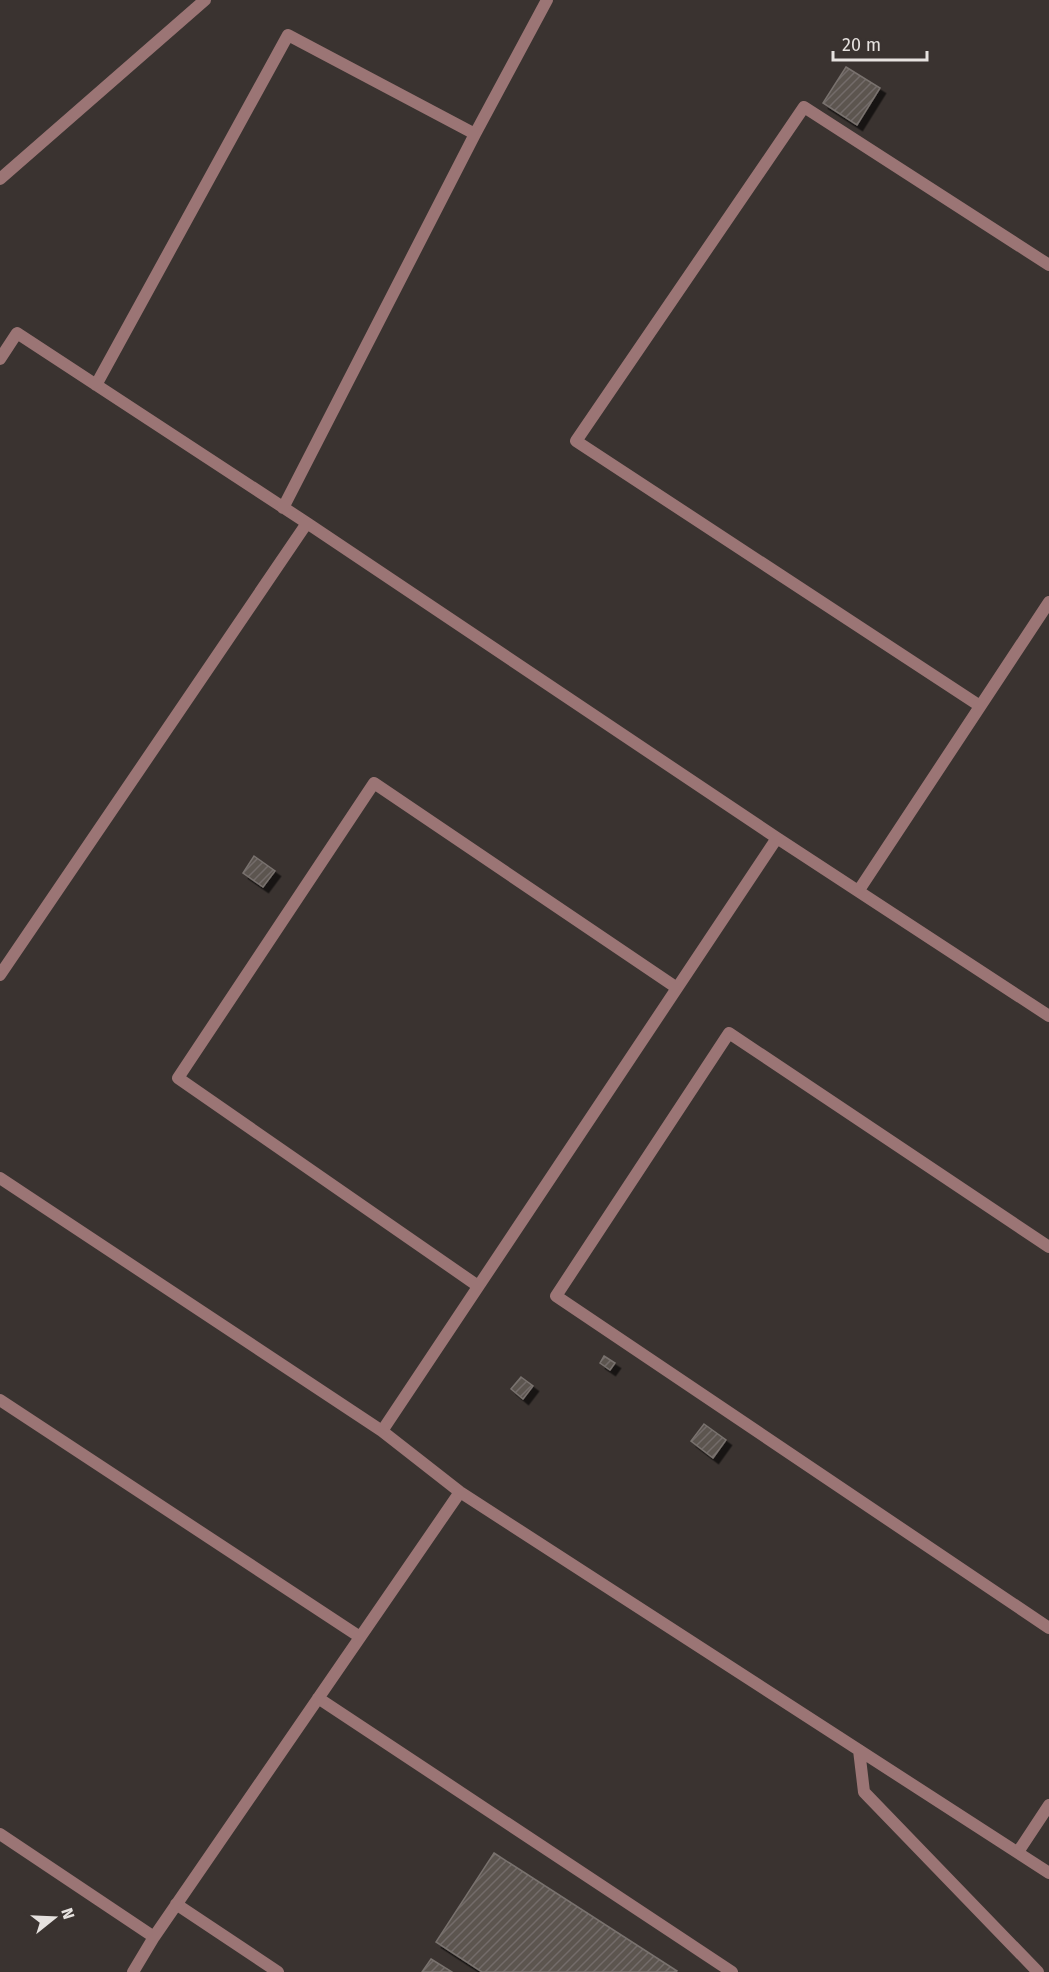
<svg xmlns="http://www.w3.org/2000/svg" width="1049" height="1972" font-family="'Fira Sans',sans-serif">
  <style>
    .building { fill: url(#building-hatch); stroke: #79726e; stroke-width: 1.5; filter: url(#shadow) }
    .lines { fill: none; stroke-linecap: round; stroke-linejoin: round }
    .street { stroke: #9b7575; stroke-width: 12 }
  </style>
  <defs>
    <pattern id="building-hatch" width="6" height="6" patternUnits="userSpaceOnUse" patternTransform="scale(1.5)"><rect width="6" height="6" fill="#5b5450"/><path d="M-1 1l2-2M0 6l6-6M5 7l2-2" fill="none" stroke="#736c69"/></pattern>
    <filter id="shadow"><feDropShadow dx="5.5" dy="5.5" stdDeviation="0" flood-color="#0009"/></filter>
  </defs>
  <rect width="100%" height="100%" fill="#3a3330"/>
  <path class="building" d="M846 67 880 88 857 125 823 103Z
    M254 856 275 871 263 887 243 873Z
    M604 1356 615 1363 610 1370 600 1363Z
    M521 1377 533 1386 523 1399 511 1389Z
    M704 1424 726 1440 713 1458 691 1441Z
    M494 1853 677 1971 676 1972H482L436 1942Z
    M431 1959 452 1972H422Z"/>
  <g class="lines">
    <path class="street" d="M0 179 205 0
      M0 359 17 333 307 523 777 838 1049 1016
      M96 385 288 35 475 134
      M283 508 475 134 547 0
      M980 706 576 441 804 107 1049 265
      M859 890 1049 602
      M0 975 307 523
      M0 1178 382 1431 460 1492 1049 1873
      M1049 1247 729 1033 556 1296 1049 1628
      M478 1286 178 1078 374 783 677 988
      M0 1400 360 1637
      M382 1431 777 838
      M318 1698 732 1972
      M859 1750 864 1792 1038 1972
      M0 1834 154 1937
      M1018 1852 1049 1805
      M176 1904 278 1972
      M133 1972 154 1937 460 1492"/>
  </g>
  <g transform="translate(54 1918) rotate(72)" stroke="#3a3330" stroke-width="4.5" paint-order="stroke">
  <path d="M0-4.5L10 22L0 15L-10 22Z" fill="#e6e2df"/>
  <text y="-9" font-size="16" font-weight="bold" text-anchor="middle" fill="#e6e2df">N</text>
  </g>
  <path d="M833 51v9h94v-9" fill="none" stroke="#e6e2df" stroke-width="3"/>
  <text x="842" y="51" font-size="18" fill="#e6e2df" stroke="#3a3330" stroke-width="4.5" paint-order="stroke">20 m</text>
</svg>
